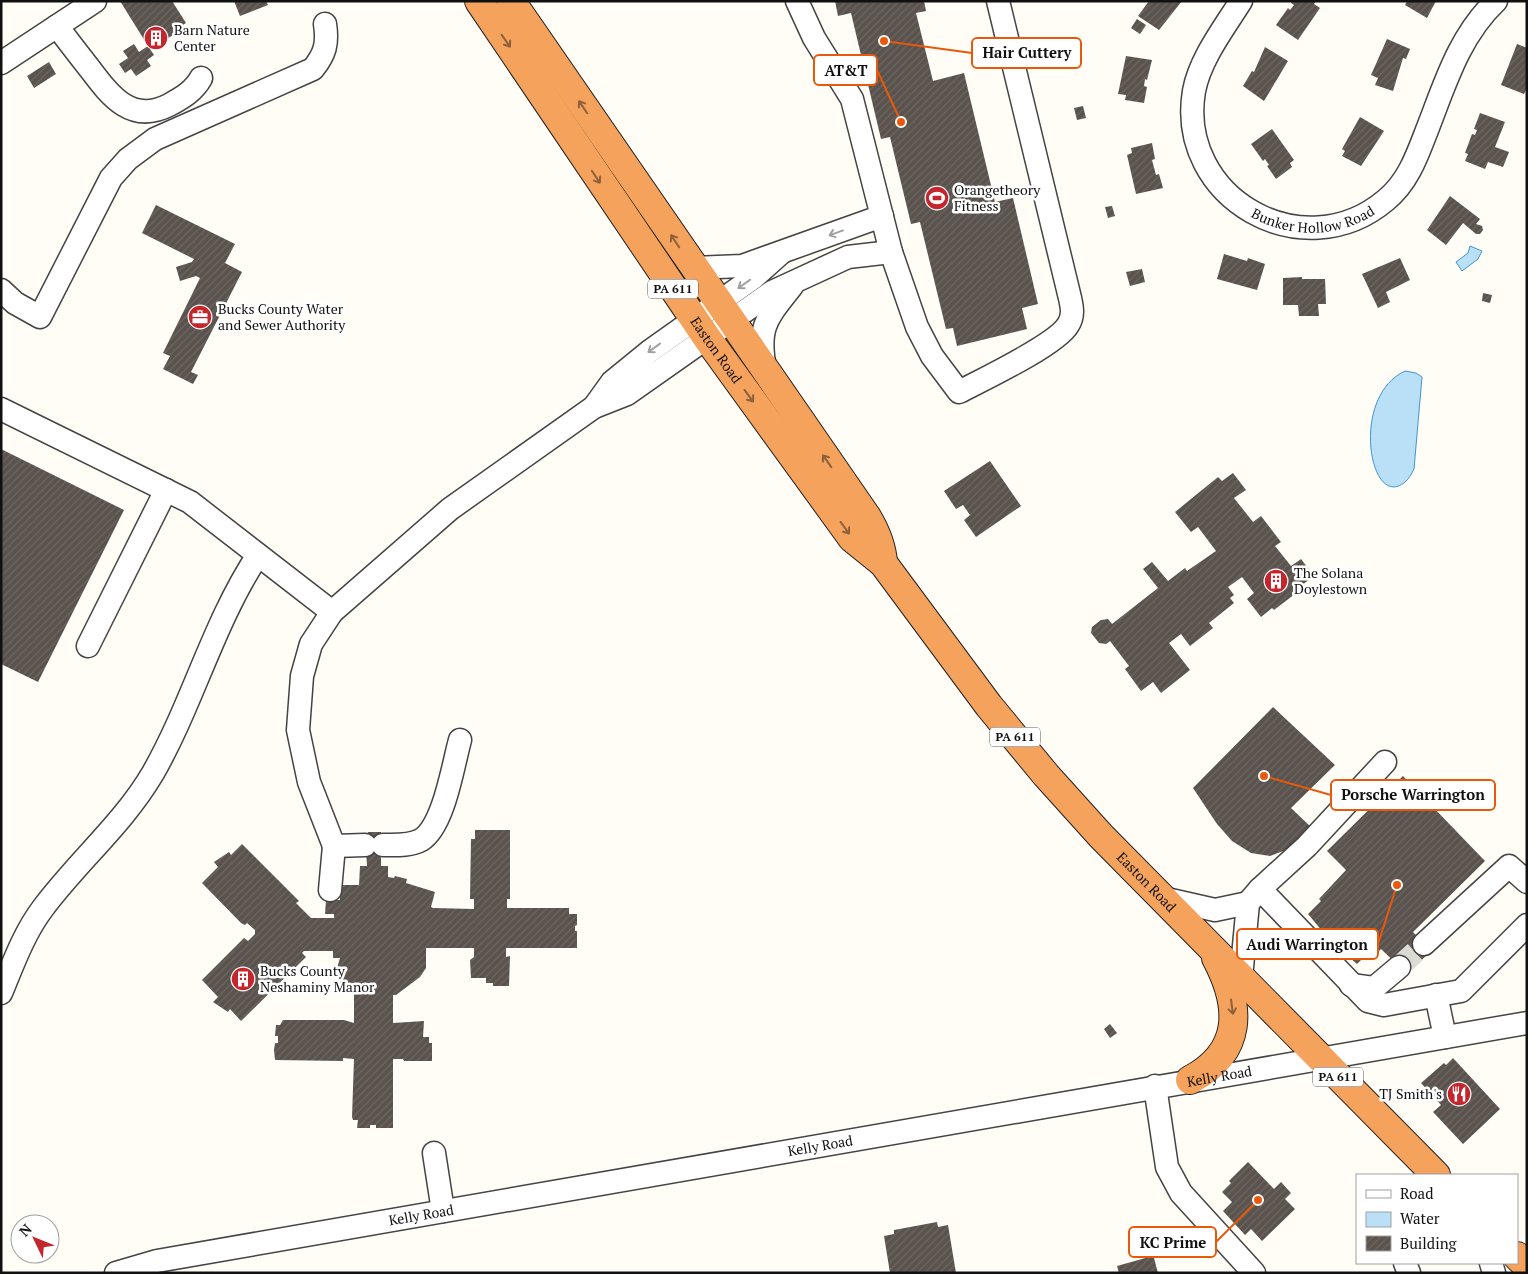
<svg xmlns="http://www.w3.org/2000/svg" width="1528" height="1274" font-family="'PT Serif',serif">
  <style>
    .water { fill: #b9e0f7; stroke: #3f96cf }
    .building { fill: url(#building-hatch) }
    .lines { fill: none; stroke-linecap: round; stroke-linejoin: round }
    .minor-tunnel { stroke: #dbdad3; stroke-width: 22; stroke-dasharray: 22 11; stroke-linecap: butt }
    .minor-casing { stroke: #444; stroke-width: 25 }
    .highway-casing { stroke: #222; stroke-width: 30 }
    .minor { stroke: #fff; stroke-width: 22 }
    .highway { stroke: #f5a25d; stroke-width: 28 }
    .oneway { stroke: #8e613b }
    .oneway2 { stroke: #a0a0a0 }
    .labels { text-anchor: middle; stroke-width: 5; stroke-linejoin: round; paint-order: stroke }
    .shield { fill: #fff; stroke: #585858; stroke-width: 1 }
    .shield-label { font-size: 12px; font-weight: bold; fill: #111 }
    .poi-label { font-size: 14px; fill: #111; stroke: #fff; text-anchor: start }
    .street-label { font-size: 14px; fill: #111; stroke: #fff }
    .leader { fill: none; stroke: #e8590c; stroke-width: 2 }
    .callout-dot { fill: #e8590c; stroke: #fff; stroke-width: 2 }
    .callout { fill: #fff; stroke: #e8590c; stroke-width: 2 }
    .callout-label { font-size: 15px; text-anchor: middle; font-weight: bold; fill: #111 }
  </style>
  <defs>
    <pattern id="building-hatch" width="6" height="6" patternUnits="userSpaceOnUse" patternTransform="scale(1.25)"><rect width="6" height="6" fill="#5a524d"/><path d="M-1 1l2-2M0 6l6-6M5 7l2-2" fill="none" stroke="#6d6662"/></pattern>
  </defs>
  <rect width="100%" height="100%" fill="#fffdf5"/>
  <path class="water" d="M1470 246 1482 251 1478 259 1462 271 1456 262 1468 253Z
    M1405 371 1416 373 1422 377 1414 469C1412 473 1409 479 1405 482 1370 512 1349 397 1405 371Z"/>
  <path class="building" d="M120 1H172L186 23 176 29 178 32 150 49 154 55 147 60 151 66 136 76 131 69 125 73 119 64 128 58 123 51 134 44 139 52 148 46Z
    M234 1H266L268 5 240 16Z
    M835 1H924L926 11 916 13 933 81 964 73 995 202 1013 198 1038 304 1022 308 1027 329 957 346 953 328 946 329 920 222 911 224 890 137 881 139 851 13 838 16Z
    M1149 1H1182L1159 30 1138 16Z
    M1292 1H1316L1314 4 1320 8 1298 40 1276 25 1288 8 1290 10 1294 5 1291 3Z
    M1407 1H1436L1427 18 1405 5Z
    M1137 19 1146 25 1140 34 1131 28Z
    M1387 39 1410 49 1406 59 1403 58 1393 91 1375 85 1378 78 1371 75Z
    M1517 44 1527 48V88L1524 94 1501 85Z
    M1265 47 1288 61 1264 101 1243 86 1252 71 1254 72Z
    M1126 56 1152 60 1147 80 1145 79 1144 86 1147 87 1144 103 1125 100 1126 95 1118 94Z
    M49 62 56 74 34 88 27 76Z
    M1083 106 1086 118 1077 120 1074 108Z
    M1480 113 1505 122 1495 147 1509 152 1503 167 1488 162 1485 169 1465 161 1468 154 1465 153 1472 134 1475 135 1477 130 1474 129Z
    M1360 117 1384 131 1361 166 1342 156 1345 151 1342 149Z
    M1272 129 1294 160 1290 163 1292 167 1276 179 1267 166 1269 165 1265 159 1263 161 1251 144Z
    M1152 143 1155 159 1152 160 1156 175 1159 174 1163 188 1136 194 1127 155 1132 153 1131 148Z
    M1450 196 1480 219 1476 224 1482 226 1483 230 1480 234H1476L1463 223 1446 245 1427 230Z
    M156 205 235 244 225 263 242 272 191 372 198 375 193 384 163 369 170 356 163 353 200 278 196 276 180 281 176 267 192 262 194 259 142 233Z
    M1112 206 1115 216 1108 218 1105 207Z
    M1224 254 1247 261 1248 258 1265 264 1257 290 1217 279Z
    M1400 258 1410 280 1386 292 1390 302 1378 308 1362 274Z
    M1142 269 1145 282 1130 286 1126 272Z
    M1302 277V279H1325L1326 304H1318L1319 316H1299L1298 305H1283V278Z
    M1483 293 1492 295 1490 303 1482 301Z
    M1 449 124 510 38 682 1 664Z
    M990 461 1021 506 976 537 964 520 970 515 963 505 956 509 944 491Z
    M1233 473 1246 490 1234 498 1253 522 1261 516 1281 542 1275 546 1291 566 1301 559 1314 576 1302 585 1304 587 1274 610 1272 608 1261 617 1247 599 1254 593 1242 577 1228 587 1234 595 1230 598 1234 603 1209 623 1213 628 1190 646 1181 634 1169 643 1190 670 1161 693 1153 682 1141 691 1125 669 1129 666 1110 641 1106 644 1099 643 1091 633 1092 627 1101 620 1108 619 1112 624 1158 588 1143 569 1152 562 1168 581 1185 568 1187 571 1216 551 1198 527 1191 532 1175 512 1218 477 1222 481Z
    M1273 707 1335 765 1291 808 1312 828 1286 850 1270 856 1251 853 1232 841 1217 824 1193 788Z
    M1403 776 1485 861 1413 932 1431 951 1407 974 1381 949 1378 952 1373 948 1357 964 1341 950H1343L1332 939 1335 937 1331 933 1328 936 1323 932 1308 914 1321 901 1319 899 1346 870 1327 851Z
    M475 830H510V899H507V908H569V914H577V925L575 926V931H577V948H506V957L510 956 509 986H493V983H486V978H471L470 960 474 957V948H426V968L420 977 396 995H393V1023L424 1021 423 1037H429V1043H432V1061H404L403 1059H393V1128H376V1125H370V1128H357L358 1120H353L352 1117 354 1059 343 1058V1061L275 1060 274 1050 275 1043H278V1036H275L276 1025H280L283 1020H344L354 1023V988L340 986V968H337L340 958H333V951H304L302 953 306 957 241 1021 230 1009 228 1012 213 1002 218 997 202 980 244 938 248 941 255 934V930L247 923 245 925 241 923 202 883 218 867 214 862 229 852 231 855 242 844 299 901 296 903 311 918H334V914H325L326 900H340V885H359L360 866H367L365 834H368V832H381V866H388V877L394 878 395 876 407 879 406 883 435 892 431 907 433 908 474 909V899H470L471 839H475Z
    M1110 1024 1117 1033 1110 1038 1104 1029Z
    M1453 1058 1500 1109 1463 1144 1433 1112 1441 1105 1421 1083 1444 1063 1446 1065Z
    M1248 1162 1274 1189 1281 1182 1291 1193 1285 1199 1295 1209 1262 1241 1251 1229 1245 1235 1223 1211 1232 1202 1222 1192 1231 1183 1229 1181Z
    M937 1222 938 1227 948 1225 956 1273H890L884 1236 894 1234V1230Z
    M1149 1257 1154 1258 1158 1273H1119L1117 1266Z"/>
  <g class="lines">
    <path class="minor-tunnel" d="M1399 967 1424 944"/>
    <g class="minor-casing">
      <g id="minor">
        <path d="M797 1 814 38 852 99 891 252 917 327 932 356 959 392C982 380 1056 345 1068 325 1074 316 1072 307 1070 298L998 1"/>
        <path id="s1" d="M1241 1C1224 28 1200 59 1194 91 1176 198 1303 270 1386 200 1408 182 1417 156 1427 130 1445 84 1459 36 1496 1"/>
        <path d="M57 26C68 41 79 55 90 69 111 97 132 124 169 105 182 98 194 91 201 78"/>
        <path d="M1 63 95 1"/>
        <path d="M694 268 742 266 882 216"/>
        <path d="M1 290 15 303 40 317 111 178 128 159 155 139 313 69C325 54 328 44 325 24"/>
        <path d="M765 369C757 326 767 318 792 286"/>
        <path d="M594 407 612 382 650 351 753 278 781 253"/>
        <path d="M1 409 190 502 332 612"/>
        <path d="M88 646 166 490"/>
        <path d="M365 845 334 846 309 782 298 730 302 676 311 644 332 612 450 509 594 407 627 394 772 292 848 257 891 252"/>
        <path d="M383 845C396 845 410 846 421 840 444 826 453 765 460 740"/>
        <path d="M1260 889 1368 1001 1384 1005 1461 991 1527 925"/>
        <path d="M330 890 334 846"/>
        <path d="M1162 898 1215 910 1248 903"/>
        <path d="M1424 944 1509 866 1527 882"/>
        <path d="M1241 978 1248 903 1260 889 1307 846 1385 762"/>
        <path d="M1351 985 1374 988 1399 967"/>
        <path d="M1 993C13 964 24 933 43 908 78 861 123 824 153 773 193 703 213 623 258 555"/>
        <path d="M1436 995 1445 1037"/>
        <path d="M1155 1086 1167 1167 1181 1193 1254 1273"/>
        <path d="M434 1153 443 1211"/>
        <path d="M1405 1263 1409 1273"/>
        <path d="M1491 1263 1494 1273"/>
        <path id="s2" d="M116 1273 157 1261 1527 1023"/>
      </g>
    </g>
    <g class="highway-casing">
      <g id="highway">
        <path id="s3" d="M479 1 707 338 852 538 883 563 989 706 1046 775 1101 836 1436 1175"/>
        <path d="M511 1 867 517C876 532 882 546 883 563"/>
        <path d="M1190 1080C1243 1052 1242 1007 1216 958"/>
        <path d="M1517 1256 1527 1266"/>
      </g>
    </g>
    <use href="#minor" class="minor"/>
    <use href="#highway" class="highway"/>
  </g>
  <defs><path id="oneway-shaft" d="M-6 0H5M1.5-3L5.5 0L1.5 3" fill="none" stroke-width="1.6" stroke-linecap="round" stroke-linejoin="round" transform="scale(1.25)"/></defs>
  <g class="oneway">
    <use href="#oneway-shaft" transform="translate(506 41) rotate(55)"/>
    <use href="#oneway-shaft" transform="translate(583 107) rotate(-124)"/>
    <use href="#oneway-shaft" transform="translate(596 177) rotate(56)"/>
    <use href="#oneway-shaft" transform="translate(675 241) rotate(-124)"/>
    <use href="#oneway-shaft" transform="translate(749 396) rotate(54)"/>
    <use href="#oneway-shaft" transform="translate(827 461) rotate(-125)"/>
    <use href="#oneway-shaft" transform="translate(845 528) rotate(54)"/>
    <use href="#oneway-shaft" transform="translate(1232 1007) rotate(83)"/>
  </g>
  <g class="oneway2">
    <use href="#oneway-shaft" transform="translate(836 233) rotate(160)"/>
    <use href="#oneway-shaft" transform="translate(744 284) rotate(145)"/>
    <use href="#oneway-shaft" transform="translate(654 348) rotate(144)"/>
  </g>
  <defs>
    <g id="building-disc" transform="scale(1.25)"><circle r="9.5" fill="#c4262e" stroke="#fff"/><path d="M-4-6H4V6H1V3H-1V6H-4ZM-2.5-4.3h1.7v1.8h-1.7ZM.8-4.3h1.7v1.8H.8ZM-2.5-1h1.7V.8h-1.7ZM.8-1h1.7V.8H.8Z" fill="#fff"/></g>
    <g id="stadium-disc" transform="scale(1.25)"><circle r="9.5" fill="#c4262e" stroke="#fff"/><path d="M0-5a6.5 5 0 1 0 0 10a6.5 5 0 1 0 0-10ZM-3.5-1.8h7v3.6h-7Z" fill="#fff"/></g>
    <g id="office-disc" transform="scale(1.25)"><circle r="9.5" fill="#c4262e" stroke="#fff"/><path d="M-6-3h4V-5.5h4V-3h4V5H-6ZM-1-4.5V-3h2v-1.5ZM-6 0V1H6V0Z" fill="#fff"/></g>
    <g id="restaurant-disc" transform="scale(1.25)"><circle r="9.5" fill="#c4262e" stroke="#fff"/><path d="M-5-6h1v4h1v-4h1v4h1v-4h1v5L-1.5 .5V6h-2V.5L-5-1ZM5-6V6H3V1.5H1.5Q1.5-4 5-6Z" fill="#fff"/></g>
  </defs>
  <g fill-rule="evenodd">
    <use href="#building-disc" x="156" y="38"/>
    <use href="#stadium-disc" x="937" y="198"/>
    <use href="#office-disc" x="200" y="317"/>
    <use href="#building-disc" x="1276" y="581"/>
    <use href="#building-disc" x="243" y="979"/>
    <use href="#restaurant-disc" x="1459" y="1094"/>
  </g>
  <g class="labels">
    <g class="shield">
      <rect x="648" y="279.5" width="50" height="19" rx="4"/>
      <rect x="990" y="727.5" width="50" height="19" rx="4"/>
      <rect x="1313" y="1067.5" width="50" height="19" rx="4"/>
    </g>
    <g class="shield-label">
      <text x="673" y="293">PA 611</text>
      <text x="1015" y="741">PA 611</text>
      <text x="1338" y="1081">PA 611</text>
    </g>
    <g class="poi-label">
      <text x="174" y="35">Barn Nature<tspan x="174" dy="16">Center</tspan></text>
      <text x="954" y="195">Orangetheory<tspan x="954" dy="16">Fitness</tspan></text>
      <text x="218" y="314">Bucks County Water<tspan x="218" dy="16">and Sewer Authority</tspan></text>
      <text x="1294" y="578">The Solana<tspan x="1294" dy="16">Doylestown</tspan></text>
      <text x="260" y="976">Bucks County<tspan x="260" dy="16">Neshaminy Manor</tspan></text>
      <text x="1442" y="1099" text-anchor="end">TJ Smith's</text>
    </g>
    <g class="street-label">
      <text dy="5" stroke="none"><textPath href="#s1" startOffset="309">Bunker Hollow Road</textPath></text>
      <text dy="5" stroke="none"><textPath href="#s3" startOffset="422">Easton Road</textPath></text>
      <text dy="5" stroke="none"><textPath href="#s3" startOffset="1108">Easton Road</textPath></text>
      <text dy="5" stroke="none"><textPath href="#s2" startOffset="1121">Kelly Road</textPath></text>
      <text dy="5" stroke="none"><textPath href="#s2" startOffset="716">Kelly Road</textPath></text>
      <text dy="5" stroke="none"><textPath href="#s2" startOffset="311">Kelly Road</textPath></text>
    </g>
  </g>
  <path class="leader" d="M884 41L972 53M901 122L877 70M1264 776L1331 795M1397 885L1378 944M1258 1200L1216 1242"/>
  <g class="callout-dot">
    <circle cx="884" cy="41" r="5"/>
    <circle cx="901" cy="122" r="5"/>
    <circle cx="1264" cy="776" r="5"/>
    <circle cx="1397" cy="885" r="5"/>
    <circle cx="1258" cy="1200" r="5"/>
  </g>
  <g class="callout">
    <rect x="972" y="38" width="109" height="30" rx="5"/>
    <rect x="814" y="55" width="63" height="30" rx="5"/>
    <rect x="1331" y="780" width="164" height="30" rx="5"/>
    <rect x="1237" y="929" width="141" height="30" rx="5"/>
    <rect x="1129" y="1227" width="87" height="30" rx="5"/>
  </g>
  <g class="callout-label">
    <text x="1027" y="58">Hair Cuttery</text>
    <text x="846" y="76">AT&amp;T</text>
    <text x="1413" y="800">Porsche Warrington</text>
    <text x="1307" y="950">Audi Warrington</text>
    <text x="1173" y="1248">KC Prime</text>
  </g>
  <rect width="1528" height="1274" fill="none" stroke="#111111" stroke-width="5"/>
  <rect x="1356" y="1174" width="162" height="90" fill="#ffffff" stroke="#a0a0a0"/>
  <rect x="1366" y="1190" width="25" height="8" fill="#ffffff" stroke="#a0a0a0"/>
  <text x="1400" y="1199" font-size="15" fill="#111111">Road</text>
  <rect x="1366" y="1212" width="25" height="15" fill="#b9e0f7" stroke="#a0a0a0"/>
  <text x="1400" y="1224" font-size="15" fill="#111111">Water</text>
  <rect x="1366" y="1236" width="25" height="15" fill="url(#building-hatch)" stroke="#a0a0a0"/>
  <text x="1400" y="1249" font-size="15" fill="#111111">Building</text>
  <g transform="translate(35 1239) rotate(313)"><circle r="24" fill="#ffffff" stroke="#a0a0a0"/>
  <path d="M0-4L9 19L0 12L-9 19Z" fill="#c4262e"/>
  <text y="-8" font-size="14" font-weight="bold" text-anchor="middle" fill="#111111">N</text>
  </g>
</svg>
